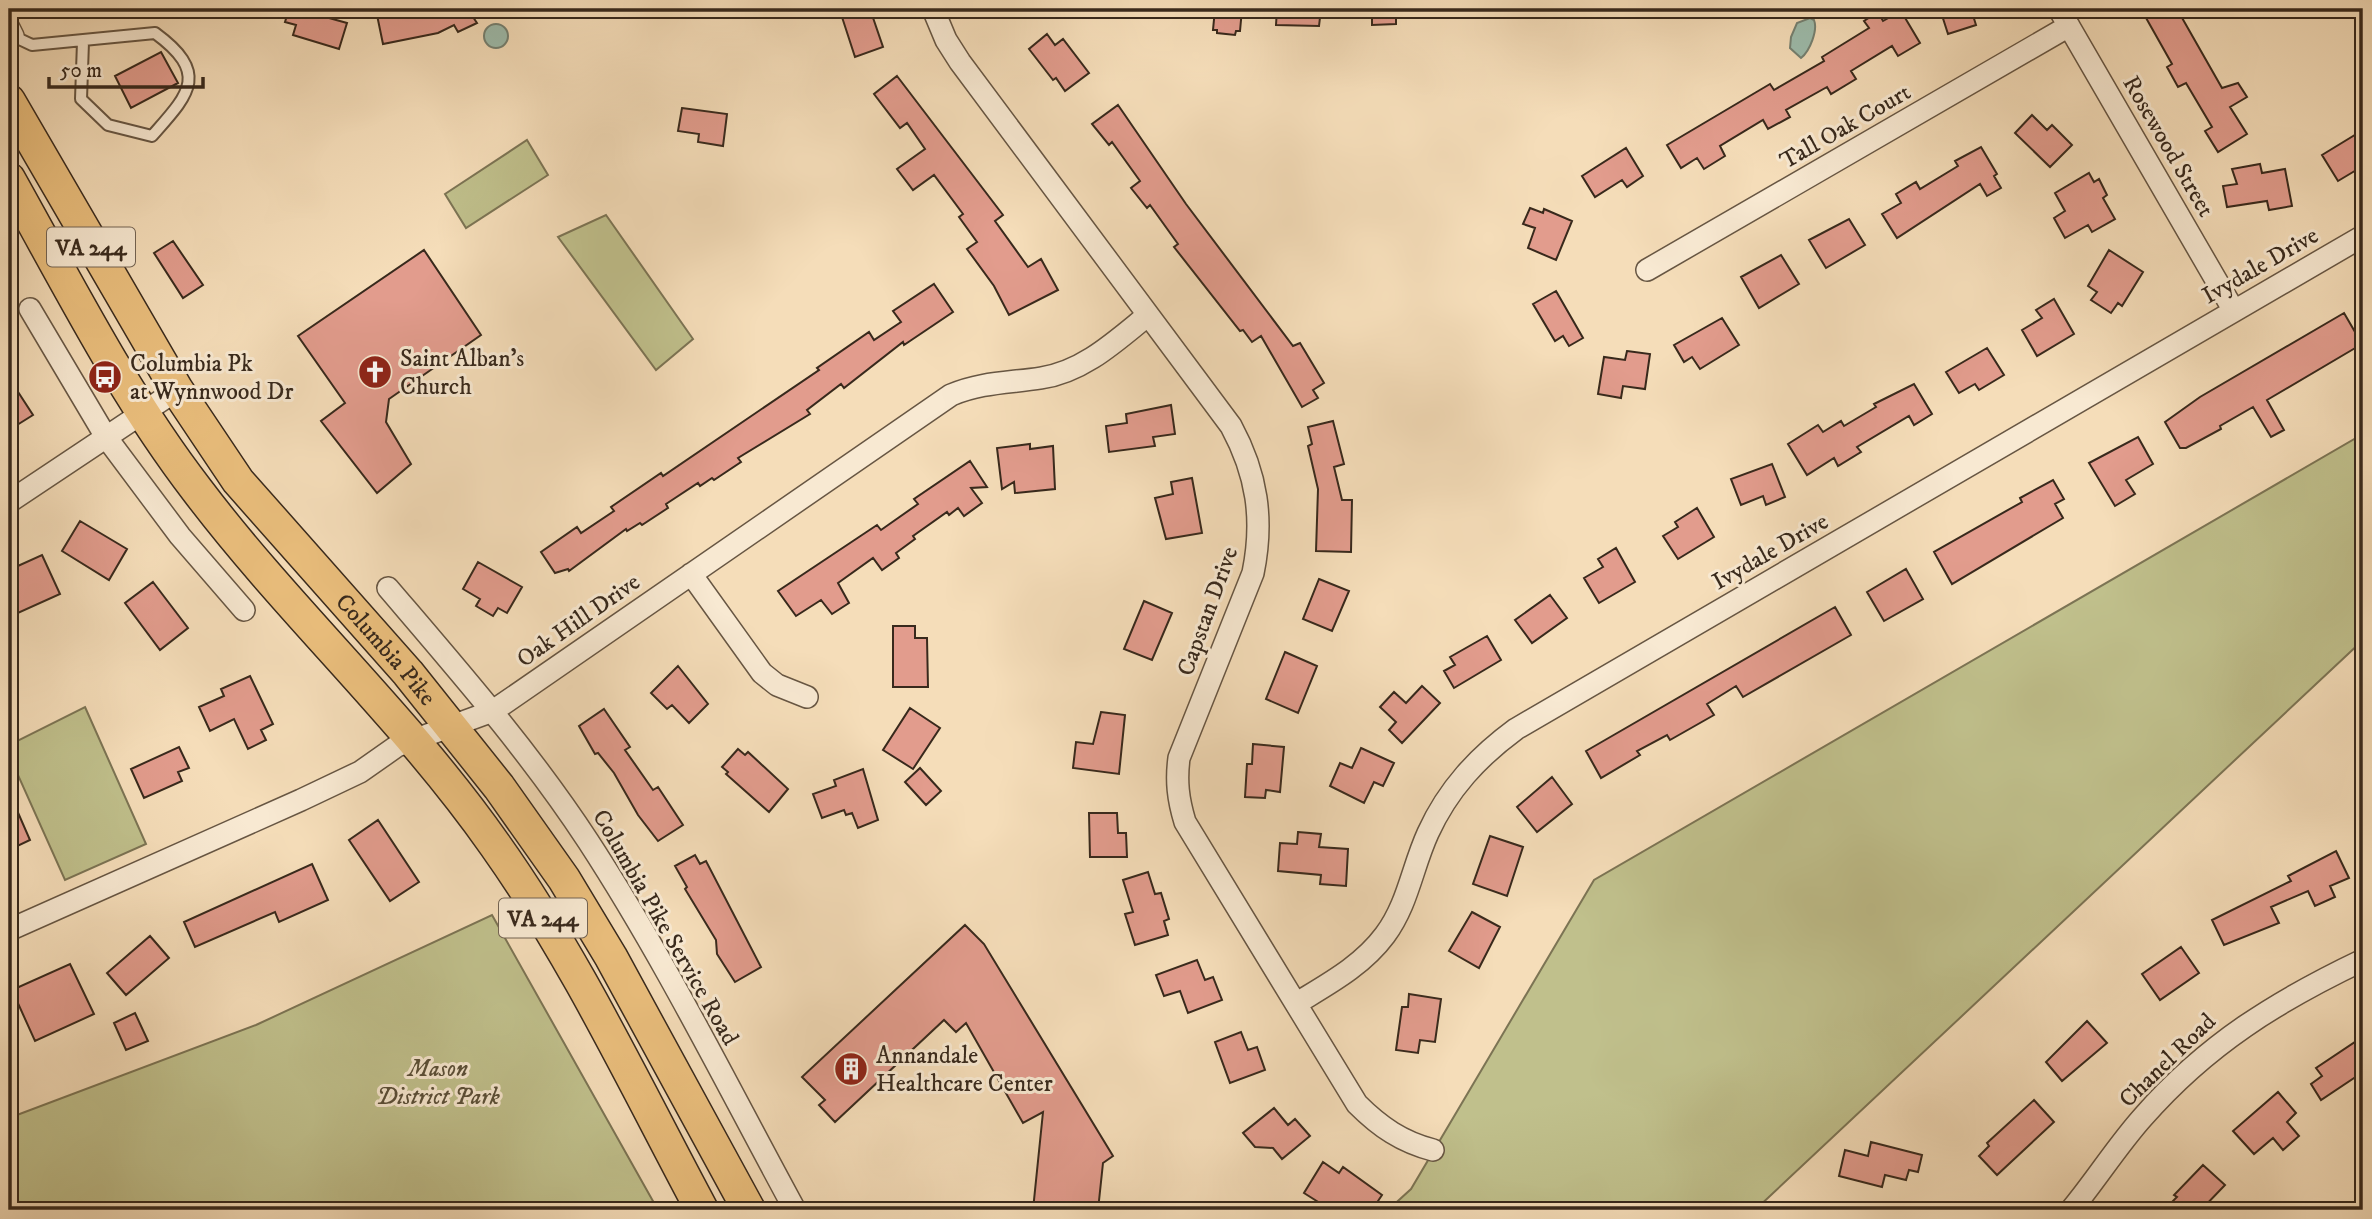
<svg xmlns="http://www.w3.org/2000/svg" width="2372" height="1219" font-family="'IM FELL DW Pica',serif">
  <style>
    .green { fill: #c0c08c; stroke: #7c7454; stroke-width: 2 }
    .water { fill: #9dbcac; stroke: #758172; stroke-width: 2 }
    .building { fill: #e29c8d; stroke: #38291c; stroke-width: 2 }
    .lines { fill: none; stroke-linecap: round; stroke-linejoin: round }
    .lane-casing { stroke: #675643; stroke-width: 14 }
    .street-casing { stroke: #675643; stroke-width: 24 }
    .primary-casing { stroke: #38291c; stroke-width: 35 }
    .lane { stroke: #f8e9d2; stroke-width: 10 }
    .street { stroke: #f8e9d2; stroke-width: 21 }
    .primary { stroke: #eabe7c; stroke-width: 32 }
    .labels { text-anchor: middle; stroke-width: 6; stroke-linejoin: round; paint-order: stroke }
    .shield { fill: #f8e9d2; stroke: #726353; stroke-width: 2 }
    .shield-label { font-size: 23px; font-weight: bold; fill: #38291c }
    .street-label { font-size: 24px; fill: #38291c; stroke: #f8e9d2 }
    .poi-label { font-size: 24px; fill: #38291c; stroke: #f8e9d2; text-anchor: start }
    .park-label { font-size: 24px; font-style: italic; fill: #5a4f38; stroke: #f8e9d2 }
  </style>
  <rect width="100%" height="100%" fill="#f5ddb9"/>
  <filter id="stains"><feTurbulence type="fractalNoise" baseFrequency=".00286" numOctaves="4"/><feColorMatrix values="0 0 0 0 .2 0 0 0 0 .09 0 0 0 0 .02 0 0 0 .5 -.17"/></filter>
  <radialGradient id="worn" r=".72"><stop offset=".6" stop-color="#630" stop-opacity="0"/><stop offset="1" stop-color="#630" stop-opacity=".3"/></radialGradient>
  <path class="green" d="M527 140 548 175 466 228 445 194Z
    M606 215 693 339 656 370 558 237Z
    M2363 434V640L1755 1210H1388L1411 1189 1594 880Z
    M85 707 146 844 65 880 9 755V745Z
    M492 915 658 1210H9V1118L256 1025Z"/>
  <path class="water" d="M1810 18 1814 20C1818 30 1810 51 1801 58L1790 48 1791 37 1797 23Z
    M484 36a12 12 0 1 1 24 0a12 12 0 1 1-24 0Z"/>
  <path class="building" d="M289 9H319L330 12 329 18 347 23 339 49 293 35 296 25 285 22Z
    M407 9H492L473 17 477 23 458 32 454 25 438 33 383 44 377 15Z
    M857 9H870L883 47 855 57 841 14Z
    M1215 9H1242L1240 31H1236L1235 35 1217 33V30H1213Z
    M1277 9H1321L1319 26 1276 25Z
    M1372 9H1396V24L1372 25Z
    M1940 9H1971L1976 25 1948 34Z
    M2141 9H2177L2222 88 2238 83 2247 97 2230 107 2247 134 2218 152 2205 131 2212 127 2186 83 2178 87 2167 67 2172 64Z
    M1901 11 1920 43 1898 56 1892 46 1851 71 1856 79 1831 94 1827 87 1786 110 1790 117 1768 129 1763 120 1720 146 1725 156 1704 169 1697 158 1681 168 1667 145 1770 84 1774 90 1824 61 1822 57 1869 28 1864 21 1878 12 1883 21Z
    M1047 34 1055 45 1063 39 1089 73 1065 91 1056 78 1053 80 1029 49Z
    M161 52 178 83 131 108 115 76Z
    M897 76 1003 215 995 221 1028 267 1041 259 1058 290 1009 315 994 286 967 249 977 242 959 217 963 214 934 175 913 190 897 169 925 149 907 123 900 128 874 94Z
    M1118 105 1186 204 1293 346 1300 343 1324 383 1313 390 1318 398 1302 407 1261 336 1252 342 1243 330 1240 331 1174 247 1178 244 1150 205 1147 208 1131 188 1140 181 1112 142 1109 145 1092 124Z
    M682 108 727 114 723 146 698 142 699 134 678 131Z
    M2032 115 2047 130 2052 125 2072 145 2050 167 2015 133Z
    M2363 130V166L2338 181 2322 155Z
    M1981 147 1997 174 1994 176 2001 188 1987 196 1980 184 1897 238 1882 214 1901 203 1896 194 1916 182 1920 189 1958 166 1955 161Z
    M1626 148 1643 176 1627 187 1622 180 1595 197 1582 176Z
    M2260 164 2262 173 2285 169 2292 206 2269 210 2267 201 2227 207 2223 186 2237 184 2232 169Z
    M2089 173 2094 182 2099 179 2107 195 2103 198 2115 219 2092 232 2088 225 2065 238 2054 218 2065 211 2055 193Z
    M1530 208 1543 213 1544 209 1572 221 1556 260 1528 248 1535 228 1523 224Z
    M1849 219 1865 245 1826 268 1809 240Z
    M173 241 203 285 183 298 154 253Z
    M424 250 481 335 389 399 386 422 411 464 377 493 321 421 345 403 298 336Z
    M2109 250 2143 272 2122 306 2118 303 2111 313 2091 300 2097 292 2088 286Z
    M1781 255 1799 284 1759 308 1741 277Z
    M934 284 953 312 904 345 903 342 844 388 841 384 807 410 810 414 738 458 741 462 714 480 712 478 700 486 698 483 666 504 668 508 642 525 640 523 627 531 626 529 569 571 568 569 555 573 541 552 577 527 581 533 614 511 611 507 661 473 663 476 819 370 817 368 869 332 874 340 901 322 893 311Z
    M1556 291 1583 338 1569 346 1563 336 1555 341 1533 304Z
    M2054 299 2074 334 2037 356 2022 330 2042 318 2036 310Z
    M2344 313 2362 344 2267 400 2284 430 2271 437 2253 407 2220 426 2221 429 2186 448H2180L2165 422 2200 397Z
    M1722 318 1739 345 1700 369 1692 357 1684 362 1674 345Z
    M1987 348 2004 375 1979 390 1975 384 1959 393 1946 372Z
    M1627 351 1650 354 1645 389 1623 386 1621 398 1598 394 1604 357 1625 360Z
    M9 378 33 415 9 430Z
    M1914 384 1932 414 1914 425 1909 416 1857 447 1861 452 1838 466 1834 458 1807 475 1788 444 1818 425 1823 432 1841 421 1844 426 1876 407 1874 404Z
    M1171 405 1175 434 1153 437 1155 446 1109 452 1106 426 1127 423 1126 414Z
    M1333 421 1344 464 1334 467 1342 500H1352L1351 552 1316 551 1318 489 1308 446 1312 444 1308 427Z
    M2138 437 2153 464 2126 480 2135 494 2115 506 2089 463Z
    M1030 444V449L1053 446 1055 489 1015 493 1014 482 1002 489 997 448Z
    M970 461 987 487 971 488 982 503 964 516 958 508 949 515 947 512 913 536 915 539 896 553 899 558 882 570 873 558 838 583 849 603 832 614 821 600 796 616 778 591 877 525 881 530 918 504 914 499Z
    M1772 464 1785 497 1766 505 1763 496 1741 505 1731 479Z
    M1192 478 1202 533 1166 539 1155 498 1173 494 1171 482Z
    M2053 480 2064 499 2055 504 2063 518 1952 584 1934 552 2022 502 2020 498Z
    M1697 508 1714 537 1678 559 1663 536 1678 527 1675 522Z
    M80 521 127 549 109 580 62 551Z
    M1616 548 1635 582 1599 603 1584 578 1603 567 1598 559Z
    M42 555 60 594 9 617V570Z
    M478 562 522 587 507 613 498 608 493 616 476 606 480 599 463 589Z
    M1906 569 1923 599 1884 621 1867 592Z
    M1319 579 1349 591 1332 631 1303 619Z
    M153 582 188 628 160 650 125 603Z
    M1550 595 1567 618 1532 643 1515 620Z
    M1144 601 1172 613 1152 660 1124 649Z
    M1835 607 1851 635 1743 697 1736 686 1707 704 1714 715 1670 740 1667 735 1637 751 1640 755 1601 778 1586 751Z
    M893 626H915V638H927L928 687H893Z
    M1487 636 1501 660 1454 688 1444 671 1455 665 1450 657Z
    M1285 652 1317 666 1298 713 1266 699Z
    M678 666 708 704 689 723 672 705 667 709 651 693Z
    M250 676 273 724 261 730 266 740 248 749 234 719 210 731 199 707 224 696 221 689Z
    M1422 686 1440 703 1402 743 1389 730 1396 722 1380 707 1394 692 1406 703Z
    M910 708 940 728 913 769 883 750Z
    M604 709 630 747 625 750 653 790 658 787 683 825 658 841 638 815 614 773 598 753 595 754 579 726Z
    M1101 712 1125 715 1119 774 1073 768 1076 742 1093 744Z
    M1253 744 1284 747 1280 792 1266 790 1265 798 1245 797 1247 764H1252Z
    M179 747 189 768 178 772 182 781 144 798 131 769Z
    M1361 748 1394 763 1383 786 1374 782 1364 803 1330 786 1340 763 1352 768Z
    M738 749 745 755 748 752 788 789 769 812 726 774 728 772 722 767Z
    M920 768 941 791 926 805 905 782Z
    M863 769 878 820 858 828 852 813 846 815 844 810 822 818 813 794 836 786 834 780Z
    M1552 777 1572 804 1537 832 1517 807Z
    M9 792 30 840 9 850Z
    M1089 813H1117L1118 833H1126L1127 857H1090Z
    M378 820 419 882 390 901 349 840Z
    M1298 832 1321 834 1319 847 1348 849 1346 886 1320 884 1321 875 1278 871 1280 843 1297 844Z
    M1490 836 1523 847 1507 896 1473 884Z
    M2336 851 2349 878 2330 886 2335 897 2315 906 2308 891 2271 907 2279 923 2224 945 2212 920 2291 881 2288 876Z
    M695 855 700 864 706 861 761 967 735 982 717 954 716 940 685 889 687 887 675 866Z
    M312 864 328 900 279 922 275 912 195 947 184 922Z
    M1148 872 1155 894 1161 893 1169 919 1164 921 1168 935 1135 945 1125 914 1133 912 1123 880Z
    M1472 912 1500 927 1479 968 1449 951Z
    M965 925 984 944 1113 1156 1103 1163 1098 1210H1033L1043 1112 1023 1123 966 1023 956 1032 944 1020 835 1122 819 1105 825 1100 802 1077Z
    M150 936 169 958 126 995 107 973Z
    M2181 947 2199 973 2160 1000 2142 974Z
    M1197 960 1205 980 1213 977 1222 1000 1188 1013 1180 991 1164 996 1156 975Z
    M70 964 94 1014 35 1041 12 990Z
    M1409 994 1441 999 1435 1042 1420 1040 1418 1053 1396 1050 1402 1007H1408Z
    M135 1013 148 1041 126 1050 114 1023Z
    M2087 1021 2107 1043 2062 1081 2046 1062Z
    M1241 1032 1248 1050 1257 1047 1265 1070 1230 1083 1215 1042Z
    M2355 1042 2363 1054V1072L2321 1100 2311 1084 2322 1076 2316 1068Z
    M2278 1092 2296 1113 2287 1122 2299 1136 2283 1150 2273 1138 2254 1154 2233 1131Z
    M2034 1100 2054 1122 1997 1175 1979 1156 1989 1146 1987 1143Z
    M1274 1108 1288 1125 1295 1119 1310 1136 1282 1159 1273 1148 1255 1147 1243 1133Z
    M1871 1142 1922 1155 1918 1172 1909 1170 1906 1180 1885 1175 1882 1187 1839 1176 1845 1150 1868 1156Z
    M1323 1162 1339 1173 1343 1167 1382 1195 1372 1210H1331L1304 1193Z
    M2203 1165 2225 1185 2201 1210H2164L2177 1197 2174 1195Z"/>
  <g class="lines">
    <g class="lane-casing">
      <path id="lane" d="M13 36 32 45 155 33C211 74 188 95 152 136L108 125 81 99 83 42"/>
    </g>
    <g class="street-casing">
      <path id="street" d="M933 9 946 40 960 62 1231 426C1257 474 1264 519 1253 573L1179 758C1176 781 1178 799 1185 822L1357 1104C1380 1127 1402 1142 1433 1150
        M2059 9 2234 311
        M9 28 13 36
        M1647 270 2069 26
        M30 309 106 437 180 536 244 610
        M9 502 177 390
        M691 574 762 673 777 685 807 697
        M388 588C458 670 529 751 588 841 665 959 728 1087 795 1210
        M9 930 301 800 360 772 397 746 493 711 951 395C982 382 1009 383 1041 378 1083 372 1116 341 1148 315
        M1297 1003C1328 984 1362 966 1385 935 1408 904 1412 868 1428 833 1448 789 1478 757 1516 729L2363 236
        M2071 1210C2096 1180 2117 1146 2143 1117 2207 1044 2277 1001 2363 960"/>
    </g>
    <g class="primary-casing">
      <g id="primary">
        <path id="s1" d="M9 101 177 390 238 481 408 673 499 787 564 879 611 957 749 1210"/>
        <path d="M9 179C68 284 123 394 197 490 290 613 406 718 495 845 576 959 636 1087 702 1210"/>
      </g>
    </g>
    <use href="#lane" class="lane"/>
    <use href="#street" class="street"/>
    <use href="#primary" class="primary"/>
  </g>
  <defs>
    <g id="church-disc" transform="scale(1.75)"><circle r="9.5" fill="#8f2418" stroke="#f8e9d2"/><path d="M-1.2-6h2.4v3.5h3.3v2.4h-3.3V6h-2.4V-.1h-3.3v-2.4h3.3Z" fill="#fff"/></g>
    <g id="bus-disc" transform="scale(1.75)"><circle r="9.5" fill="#8f2418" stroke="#f8e9d2"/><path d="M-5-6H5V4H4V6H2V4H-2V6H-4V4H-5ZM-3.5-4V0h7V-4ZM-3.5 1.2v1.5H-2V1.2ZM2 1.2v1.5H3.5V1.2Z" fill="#fff"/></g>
    <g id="building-disc" transform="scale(1.75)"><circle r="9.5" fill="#8f2418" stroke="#f8e9d2"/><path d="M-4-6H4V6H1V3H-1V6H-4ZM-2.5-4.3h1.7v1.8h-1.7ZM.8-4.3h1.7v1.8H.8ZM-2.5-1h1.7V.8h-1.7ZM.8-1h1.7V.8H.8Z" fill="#fff"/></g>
  </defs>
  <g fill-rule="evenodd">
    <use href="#church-disc" x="375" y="372"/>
    <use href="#bus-disc" x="105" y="377"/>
    <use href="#building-disc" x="851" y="1069"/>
  </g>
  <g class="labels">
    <g class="shield">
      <rect x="47" y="227.5" width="88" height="39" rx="5"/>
      <rect x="499" y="898.5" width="88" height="39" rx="5"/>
    </g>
    <g class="shield-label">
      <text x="91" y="255">VA 244</text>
      <text x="543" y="926">VA 244</text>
    </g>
    <g class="street-label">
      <text transform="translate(1845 126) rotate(-30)" y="8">Tall Oak Court</text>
      <text transform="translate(2169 146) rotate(60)" y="8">Rosewood Street</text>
      <text transform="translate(2260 265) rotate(-30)" y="8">Ivydale Drive</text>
      <text transform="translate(1770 551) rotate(-30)" y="8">Ivydale Drive</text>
      <text transform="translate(1207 611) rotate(-70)" y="8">Capstan Drive</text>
      <text transform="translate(578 620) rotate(-35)" y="8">Oak Hill Drive</text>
      <text dy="8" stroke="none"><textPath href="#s1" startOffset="668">Columbia Pike</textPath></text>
      <text transform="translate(666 927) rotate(60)" y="8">Columbia Pike Service Road</text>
      <text transform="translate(2167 1060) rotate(-44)" y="8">Chanel Road</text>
    </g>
    <g class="poi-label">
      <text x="400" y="366">Saint Alban's<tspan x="400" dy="28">Church</tspan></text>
      <text x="130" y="371">Columbia Pk<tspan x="130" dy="28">at Wynnwood Dr</tspan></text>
      <text x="876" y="1063">Annandale<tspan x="876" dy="28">Healthcare Center</tspan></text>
    </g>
    <g class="park-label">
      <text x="438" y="1076">Mason<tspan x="438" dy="28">District Park</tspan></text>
    </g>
  </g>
  <rect width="2372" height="1219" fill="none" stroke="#f5ddb9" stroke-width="35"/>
  <rect x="10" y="10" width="2351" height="1198" fill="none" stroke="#38291c" stroke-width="3.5"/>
  <rect x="18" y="18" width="2337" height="1184" fill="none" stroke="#38291c" stroke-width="2"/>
  <path d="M49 77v10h154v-10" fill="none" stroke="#38291c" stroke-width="3.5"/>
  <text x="60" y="77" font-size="21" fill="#38291c" stroke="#f8e9d2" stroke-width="5" paint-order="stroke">50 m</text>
  <rect width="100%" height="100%" filter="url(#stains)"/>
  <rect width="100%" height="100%" fill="url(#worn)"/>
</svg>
